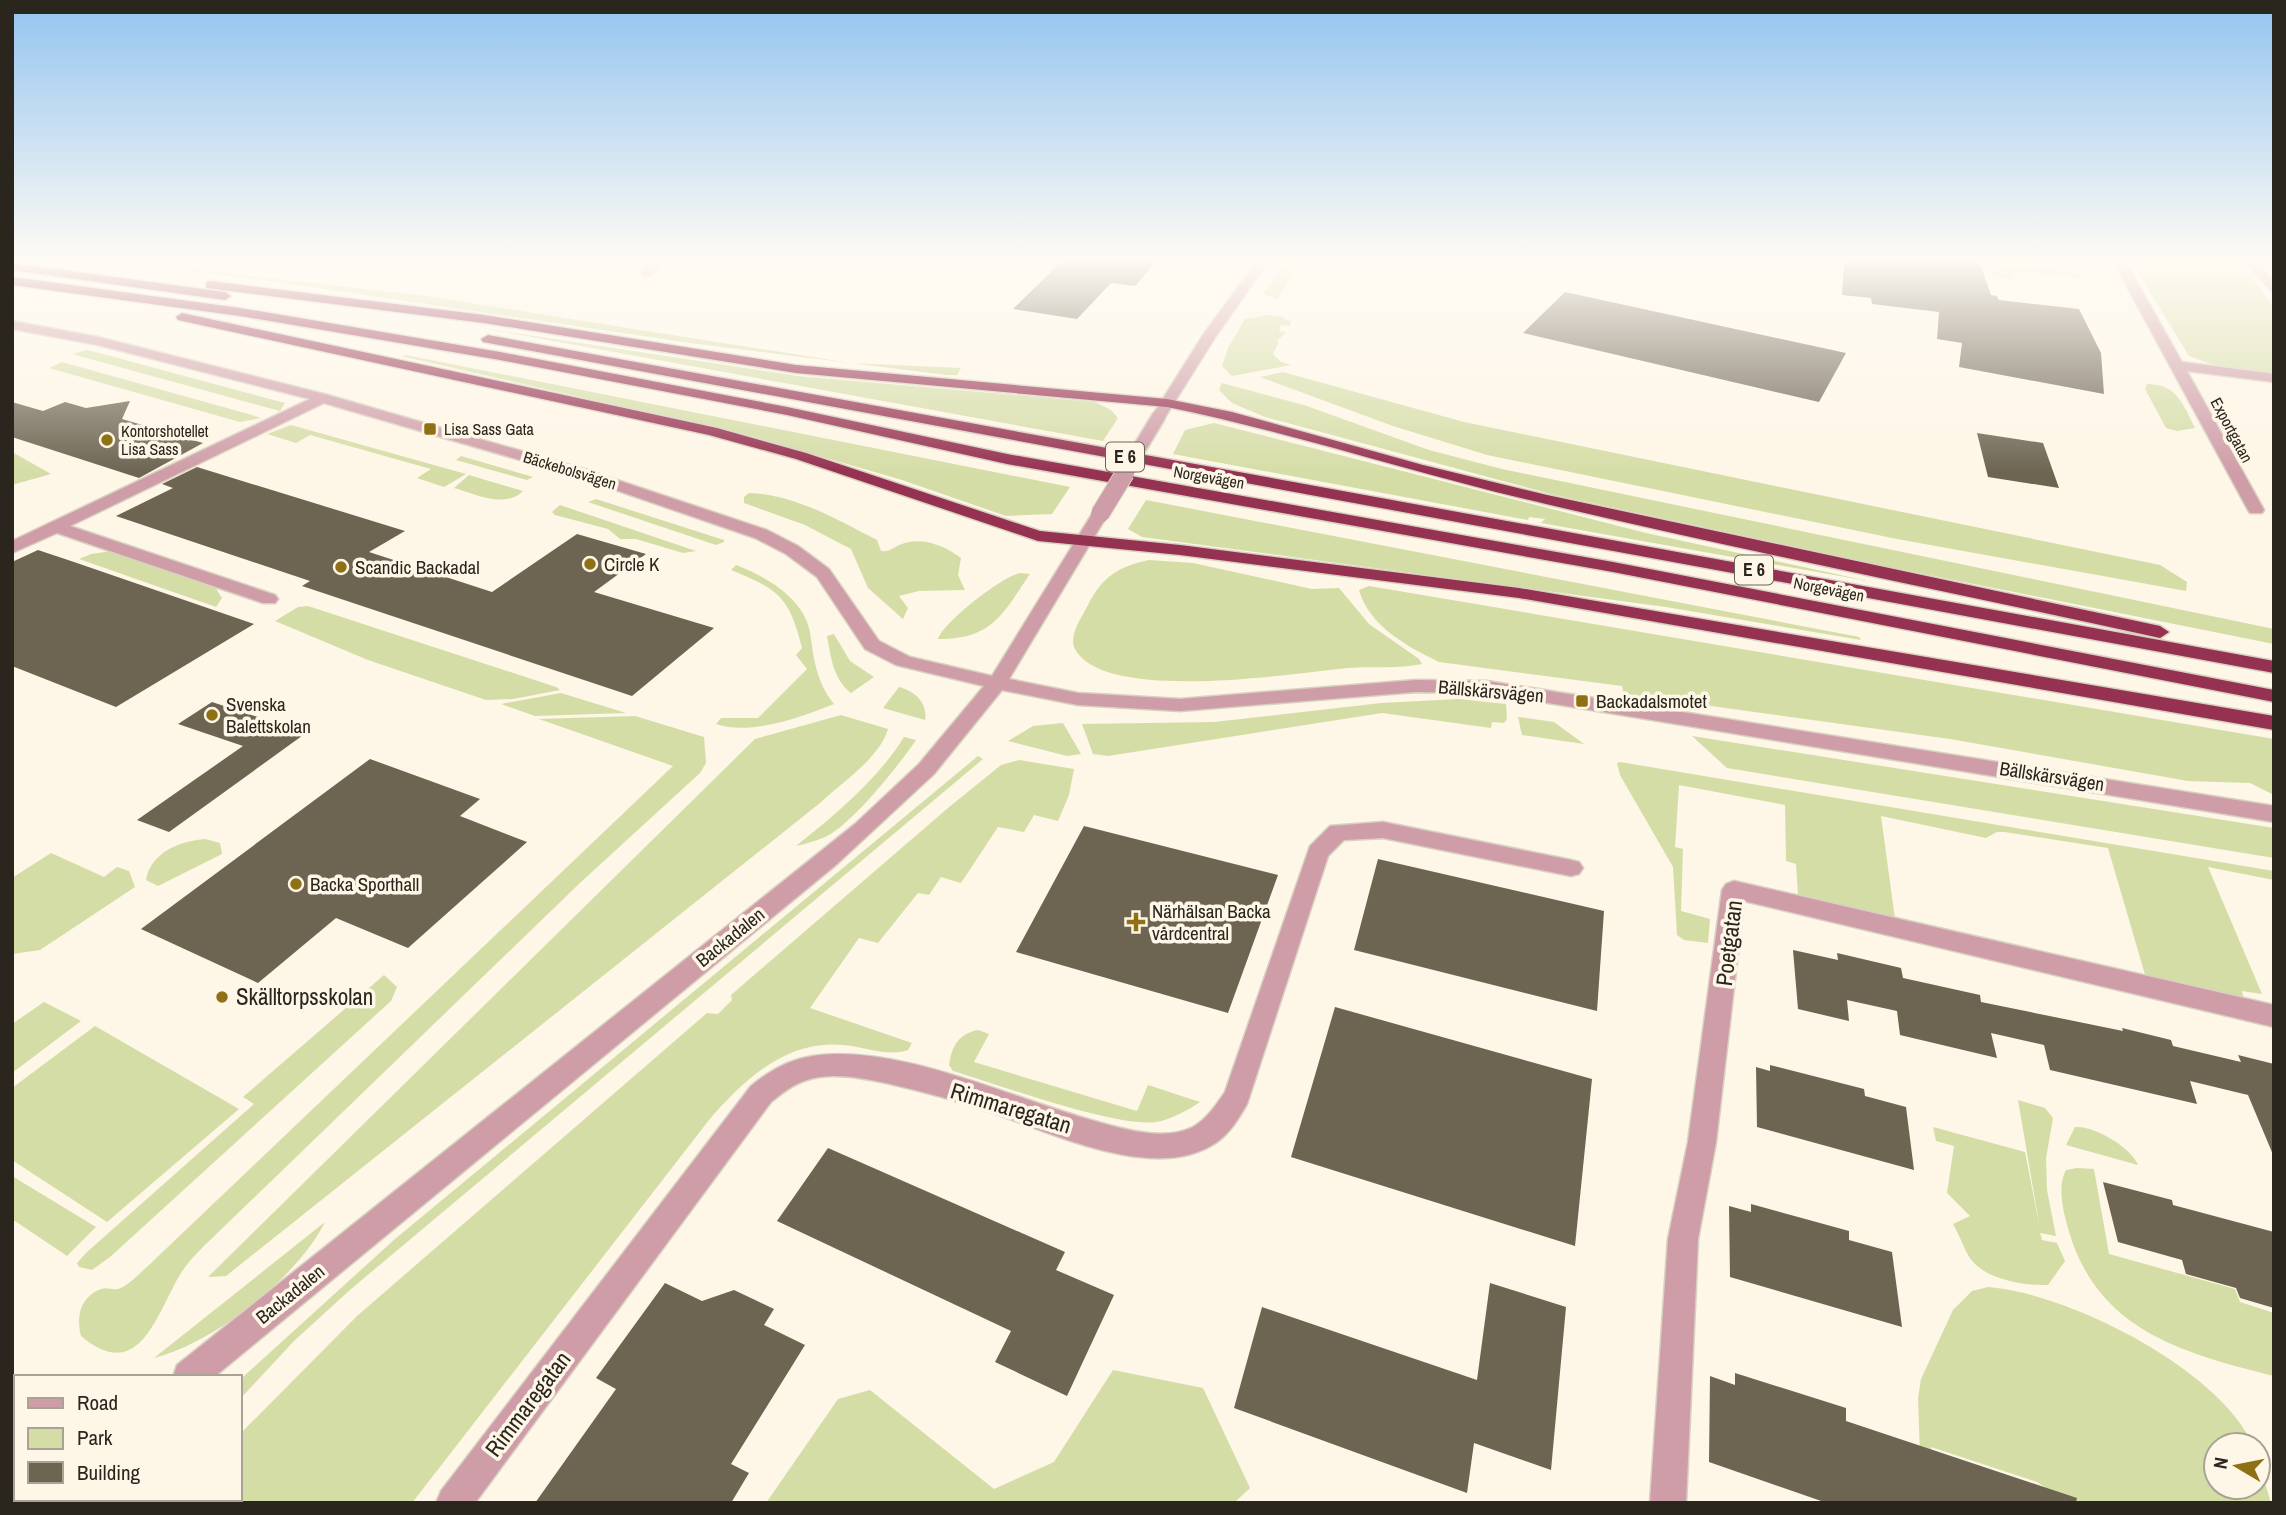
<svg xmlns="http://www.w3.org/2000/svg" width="2286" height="1515" font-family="'Archivo Narrow',sans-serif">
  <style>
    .green { fill: #d5dda7 }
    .building { fill: #6d6452 }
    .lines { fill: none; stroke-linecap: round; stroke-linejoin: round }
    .minor-casing { stroke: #d8d1c2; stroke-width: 3 }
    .highway-casing { stroke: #d8d1c2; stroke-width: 3 }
    .minor { fill: #cf9da8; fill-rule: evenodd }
    .highway { fill: #953151; fill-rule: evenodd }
    .minor-bridge-far1-casing { stroke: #d8d1c2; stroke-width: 16; stroke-linecap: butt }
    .minor-bridge-casing { stroke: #d8d1c2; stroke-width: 20; stroke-linecap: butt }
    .minor-bridge-far1 { stroke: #cf9da8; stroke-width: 13 }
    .minor-bridge { stroke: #cf9da8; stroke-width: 18 }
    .poi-dot { fill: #907015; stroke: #fef6e6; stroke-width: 2.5 }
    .labels { text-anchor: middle; stroke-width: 7; stroke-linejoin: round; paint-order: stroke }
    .far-poi-label { font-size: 16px; fill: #2a261e; stroke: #fef6e6; text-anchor: start }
    .far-street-label { font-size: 16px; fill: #2a261e; stroke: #fef6e6 }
    .shield { fill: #fef6e6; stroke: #6a645a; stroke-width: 2 }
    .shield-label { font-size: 18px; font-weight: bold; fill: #2a261e }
    .poi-label { font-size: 19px; fill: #2a261e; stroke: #fef6e6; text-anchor: start }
    .street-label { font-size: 19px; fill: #2a261e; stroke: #fef6e6 }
    .near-street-label { font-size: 23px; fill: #2a261e; stroke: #fef6e6 }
    .near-poi-label { font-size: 23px; fill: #2a261e; stroke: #fef6e6; text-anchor: start }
  </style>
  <rect width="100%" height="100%" fill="#fef6e6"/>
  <path class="green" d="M105 261H119L419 295 850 363 961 368 957 375H947L690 343 284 283Z
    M1286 261H1302L1277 299 1263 294Z
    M2131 261H2239L2274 307V375L2211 364 2189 356Z
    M1988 264 2082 273 2083 276 2071 279 2066 275 2012 272 2015 279 1994 278Z
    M1268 315 1280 316 1291 322 1290 326 1281 325 1279 331 1286 332 1277 341 1279 342 1273 354 1281 362 1291 365 1232 376 1222 366 1228 348 1245 319Z
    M482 328 798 376 1095 402 1111 410 1118 418 1103 441Z
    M87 350 92 351 285 403 280 411 72 354Z
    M406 355 1070 487 1052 514 1006 516 902 480 751 436 401 356Z
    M62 362 252 415 261 418 240 422 49 368Z
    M1283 372 1464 422 2160 565 2187 582 2186 591 1897 539 1487 455 1393 426 1260 377Z
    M1222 383 1304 405 1429 450 1502 469 2274 629V644L1889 567 1555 495 1265 417 1232 403 1219 390Z
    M2147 384C2177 384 2183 404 2195 428L2177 431 2166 428 2145 389Z
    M1214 423 1646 533 1868 581 1541 523 1545 519 1529 517 1528 520 1173 454 1185 430Z
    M291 425 466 474 444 487 417 478 431 469 310 435 296 443 267 434Z
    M12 452 51 474 12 485Z
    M461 456 533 477 527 480 456 460Z
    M469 475 523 491C505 509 475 494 454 488Z
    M749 493C794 494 838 520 877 540L881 551C891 552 893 547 902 544 921 536 946 546 961 558L958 575 965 590 919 591 899 596 908 608 903 619 868 588 851 549 805 525 744 503V497Z
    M596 499 724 540V542L716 545 588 502Z
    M1146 500 1859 637 1861 640 1666 607 1142 537 1128 529Z
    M560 505 696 551 683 553 636 539H620L608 529 555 515 552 512Z
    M113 551 213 584 222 598 216 607 79 559 91 554Z
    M1149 560 1193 563 1312 589 1339 588 1369 624 1419 659 1422 664C1399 669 1372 666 1348 668 1295 673 1104 704 1075 649 1068 636 1082 617 1088 605 1102 577 1119 566 1149 560Z
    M736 565C765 576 804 598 810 632 814 660 816 681 834 704 801 717 751 736 716 724L721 718H758L807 669 796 655 802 648C789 595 777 589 731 570Z
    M1020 573 1030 574C1002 615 992 639 938 639 943 623 1001 577 1020 573Z
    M1369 586 2274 739V795L2250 783 2188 781 1950 739 1624 694 1622 686 1439 662C1408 647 1369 626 1359 590Z
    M308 606 556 687 560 690 513 699 486 700 368 660 275 621 298 607Z
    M834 634 850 661 874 677 851 693C833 679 831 657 827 636Z
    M899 687C915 691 928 703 925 720L883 708Z
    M561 693 626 713 535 716 501 704Z
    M1459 699 1506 704 1507 719 1504 723 1492 722 1491 728 1382 713 1108 756 1093 754 1082 724 1214 722 1381 703Z
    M841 715 888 729C879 759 842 782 820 803L226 1276 208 1277 755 739Z
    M635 716 704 737 706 763 700 773 581 882 206 1244C197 1253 188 1262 181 1273 157 1312 140 1386 81 1336 76 1317 80 1297 101 1289 107 1287 112 1290 118 1289 127 1287 141 1272 149 1265L673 766 539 719Z
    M1518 717 1554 722 1584 744 1522 735Z
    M1063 723 1081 754 1067 756 1008 741 1033 726Z
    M1692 736 2274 828V858L1727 768Z
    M904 737 916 740C900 764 852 824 827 836 819 840 805 844 796 846 835 815 878 779 904 737Z
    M978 756 983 759 351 1289 294 1341 240 1399V1383L243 1377 395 1239Z
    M1019 760 1074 769 1069 795 1058 821 1034 815 1024 832 998 827 961 883 941 877 929 895 918 893 878 943 859 938 810 1008 912 1043 908 1050C887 1057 865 1047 844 1045 786 1039 744 1080 709 1120L412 1503H241L238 1499 240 1434 357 1316 707 1013 718 1014 732 1000 731 995 948 808 1001 765Z
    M1620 762 2274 871V880L2208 867 2262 994 2242 991 2244 1000 2146 978 2108 848 2004 832H1997L1986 838 1881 816 1895 919 1798 896 1796 864 1786 861 1785 805 1679 785 1675 847 1683 849 1681 911 1710 919 1708 943 1684 940 1677 935 1673 867 1620 775 1617 763Z
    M205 839 220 843 222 854 158 886 146 880C151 852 180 841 205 839Z
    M51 853 104 877 117 867 129 871 135 887 40 950 12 954V878Z
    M384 975 397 987 391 1001 110 1257 92 1270 79 1267 77 1263 87 1252 254 1104 243 1097Z
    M44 1002 81 1021 12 1073V1024Z
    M95 1026 239 1109 107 1222 12 1160V1088Z
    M978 1030 989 1034 974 1062 1137 1111 1148 1085 1200 1102C1189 1110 1169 1120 1156 1122 1117 1128 996 1084 953 1071L949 1065C952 1045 959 1034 978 1030Z
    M2018 1100 2045 1108 2053 1118 2046 1158 2047 1190 2056 1236 2040 1233 2042 1240 2057 1243 2065 1261 2048 1285C2026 1286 1990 1280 1974 1263 1965 1254 1960 1235 1953 1224L1970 1216 1947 1193 1954 1146 1936 1141 1933 1127 2025 1152 2040 1229Z
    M2075 1127C2094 1125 2132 1148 2138 1165L2066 1145Z
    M2077 1168 2094 1169 2109 1254 2235 1289 2240 1302 2274 1313V1376C2182 1353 2096 1330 2068 1228 2063 1210 2057 1186 2066 1170Z
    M12 1176 96 1227 67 1256 12 1219Z
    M325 1222C297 1278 215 1342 154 1358Z
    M1988 1287C2069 1293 2219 1369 2253 1445H2216V1487H2258V1460L2271 1503H2069L2037 1482 1931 1447 1933 1478 1920 1455 1918 1398 1921 1379 1953 1310 1972 1291Z
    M1113 1370 1203 1388 1250 1488 1234 1503H766L838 1399 870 1390 994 1489 1054 1462Z"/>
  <path class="building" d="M1062 261H1157L1135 286 1111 283 1077 319 1013 309Z
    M1844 261H1979L1991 295 1997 296 1999 300 2079 309 2101 353 2104 394 1959 367 1962 343 1937 339 1939 312 1872 304 1871 298 1842 295Z
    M1565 292 1846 353 1819 402 1523 333Z
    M130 401 122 419 203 443 139 478 12 437V402L43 411 65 402 86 408Z
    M1977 433 2043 443 2059 488 1988 477Z
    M197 467 405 531 369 552 492 592 577 534 646 554 594 592 714 628 632 696 302 586 310 581 116 516 173 488 162 484Z
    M38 550 74 562 254 624 116 707 12 666V562Z
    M212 702 306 733 169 832 137 820 243 746 178 724Z
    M370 759 480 799 460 816 527 842 408 948 336 918 258 983 141 929Z
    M1084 826 1278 875 1228 1013 1016 952Z
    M1378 859 1604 911 1597 1011 1354 950Z
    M1793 950 1838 960 1837 953 1901 968 1903 978 1980 995 1981 1002 2123 1031 2122 1028 2171 1040 2173 1046 2241 1062 2238 1055 2274 1064V1157L2248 1095 2190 1081 2197 1104 2050 1070 2044 1045 1991 1033 1997 1058 1900 1035 1897 1011 1847 1000 1849 1021 1798 1009Z
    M1335 1007 1592 1079 1575 1246 1291 1157Z
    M1770 1065 1864 1089 1865 1096 1906 1107 1914 1170 1757 1127 1756 1067 1770 1071Z
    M828 1148 1065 1252 1056 1270 1114 1295 1067 1396 995 1362 1011 1331 777 1221Z
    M2103 1182 2172 1200 2173 1205 2274 1232V1308L2240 1298 2236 1288 2186 1274 2182 1260 2118 1242Z
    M1751 1204 1849 1231V1240L1892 1252 1902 1327 1730 1277 1729 1206 1751 1212Z
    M665 1283 702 1301 734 1290 774 1309 764 1325 805 1345 731 1464 749 1473 731 1503H535L616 1389 596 1378Z
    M1490 1283 1566 1307 1551 1470 1474 1443 1467 1493 1234 1408 1262 1307 1477 1380Z
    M1735 1373 1846 1408V1421L2077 1498 2076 1503H1827L1709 1462 1710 1376 1735 1385Z"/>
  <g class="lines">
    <g class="minor-casing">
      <path id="minor" d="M651 261H663L651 276H643L641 273Z
        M1257 261H1269L1216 336 1164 419H1154L1152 416 1203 335Z
        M2113 261H2125L2182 362 2274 374V382L2187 371 2264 510 2262 513H2250L2248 510Z
        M2244 261H2256L2274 282V294Z
        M12 321 98 337 328 395 587 470 767 530 798 546 829 569 879 641 910 657 992 676 1092 514 1100 509 1108 514 1009 679 1078 693 1180 699 1416 680 1487 681 2274 806V822L1487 693 1416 692 1180 711 1078 705 1002 690 934 774 837 864 214 1377H173L177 1365 855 824 919 764 984 686 896 665 865 649 817 577 786 554 755 538 575 476 324 403 70 526 275 595 278 599 275 603H263L57 533 12 553V541L310 399 98 345 12 329Z
        M1383 822 1571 860 1579 862 1583 868 1579 874 1571 876 1383 838 1344 840 1328 856 1247 1104C1239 1118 1230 1133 1217 1142 1157 1184 1055 1134 993 1113 958 1101 922 1091 886 1083 861 1078 831 1072 807 1080 793 1084 781 1094 771 1102L475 1503H436L441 1491 751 1086C769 1071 791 1059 813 1056 898 1043 1015 1100 1098 1122 1126 1130 1165 1141 1193 1127 1207 1119 1216 1105 1225 1092L1310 846 1330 826Z
        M1734 881 2274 1005V1027L1744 901 1716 1142 1698 1239 1686 1503H1650L1668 1239 1688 1142 1722 890 1726 884Z
        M22 1499H59L58 1503H21Z
        M145 1499H181L182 1503H146Z"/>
    </g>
    <g class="highway-casing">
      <path id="highway" d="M12 263 225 292 231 296 225 300 12 270Z
        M12 277 240 308 500 352 787 407 1007 454 1613 562 2274 690V702L1613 572 1007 464 787 415 500 360 240 316 12 285Z
        M210 281 484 315 796 365 1167 399 1232 412 1423 465 1547 495 2160 626 2169 632 2160 638C1955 593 1750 552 1546 504 1419 475 1295 433 1167 407L796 373 484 323 206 288V282Z
        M182 313 717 428 806 453 1040 531 1180 545 1519 588 2274 716V730L1519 598 1180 555 1038 541 796 459 709 435 178 320 176 317Z
        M488 335 2274 661V673L483 342 481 339Z"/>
    </g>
    <use href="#minor" class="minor"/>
    <use href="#highway" class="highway"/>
    <g class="minor-bridge-far1-casing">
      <path id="minor-bridge-far1" d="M1133 459 1159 416"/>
    </g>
    <g class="minor-bridge-casing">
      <path id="minor-bridge" d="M1128 467 1134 457
        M1100 514 1125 473"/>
    </g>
    <use href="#minor-bridge-far1" class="minor-bridge-far1"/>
    <use href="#minor-bridge" class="minor-bridge"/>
  </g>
  <linearGradient id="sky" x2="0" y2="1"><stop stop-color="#93c4f0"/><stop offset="0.55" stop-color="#fffbf4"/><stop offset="1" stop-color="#fffbf4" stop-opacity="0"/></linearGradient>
  <rect width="2286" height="473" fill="url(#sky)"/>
  <g class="poi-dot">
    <rect x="423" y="422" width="14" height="14" rx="3.5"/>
    <circle cx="107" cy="440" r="7"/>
    <circle cx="590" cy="564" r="7"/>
    <circle cx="341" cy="567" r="7"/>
    <rect x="1575" y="694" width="14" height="14" rx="3.5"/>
    <circle cx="212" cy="715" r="7"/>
    <circle cx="296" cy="884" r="7"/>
    <path d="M1132.5 911.5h7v7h7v7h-7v7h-7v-7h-7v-7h7z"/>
    <circle cx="222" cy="997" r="7"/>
  </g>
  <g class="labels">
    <g class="far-poi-label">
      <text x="444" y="435">Lisa Sass Gata</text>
      <text x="121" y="437">Kontorshotellet<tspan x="121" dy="18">Lisa Sass</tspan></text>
    </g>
    <g class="far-street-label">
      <text transform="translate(2232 430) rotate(62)" y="6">Exportgatan</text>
      <text transform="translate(570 470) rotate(17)" y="6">Bäckebolsvägen</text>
      <text transform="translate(1209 477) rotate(10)" y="6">Norgevägen</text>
      <text transform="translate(1829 589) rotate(11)" y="6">Norgevägen</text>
    </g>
    <g class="shield">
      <rect x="1106" y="442.5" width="38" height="29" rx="5"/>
      <rect x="1735" y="555.5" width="38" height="29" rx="5"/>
    </g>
    <g class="shield-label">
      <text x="1125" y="463">E 6</text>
      <text x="1754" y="576">E 6</text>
    </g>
    <g class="poi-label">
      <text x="604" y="571">Circle K</text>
      <text x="355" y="574">Scandic Backadal</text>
      <text x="1596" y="708">Backadalsmotet</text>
      <text x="226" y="711">Svenska<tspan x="226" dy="22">Balettskolan</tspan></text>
      <text x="310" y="891">Backa Sporthall</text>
      <text x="1152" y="918">Närhälsan Backa<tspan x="1152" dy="22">vårdcentral</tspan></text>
    </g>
    <g class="street-label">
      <text transform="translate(1491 691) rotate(5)" y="7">Bällskärsvägen</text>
      <text transform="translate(2052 776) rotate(9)" y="7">Bällskärsvägen</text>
      <text transform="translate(730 937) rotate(-39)" y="7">Backadalen</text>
      <text transform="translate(290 1294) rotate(-39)" y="7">Backadalen</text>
    </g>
    <g class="near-street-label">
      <text transform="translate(1729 943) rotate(-83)" y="8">Poetgatan</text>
      <text transform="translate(1011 1108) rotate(17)" y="8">Rimmaregatan</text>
      <text transform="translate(528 1404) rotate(-53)" y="8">Rimmaregatan</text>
    </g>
    <g class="near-poi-label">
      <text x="236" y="1005">Skälltorpsskolan</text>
    </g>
  </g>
  <rect width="2286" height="1515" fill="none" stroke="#2a261e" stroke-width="28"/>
  <rect x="14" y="1375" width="228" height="126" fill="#fef6e6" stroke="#a9a396" stroke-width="2"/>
  <rect x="28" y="1398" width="35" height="10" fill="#cf9da8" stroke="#a9a396" stroke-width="2"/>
  <text x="77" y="1410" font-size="21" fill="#2a261e">Road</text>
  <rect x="28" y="1428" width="35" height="21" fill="#d5dda7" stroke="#a9a396" stroke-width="2"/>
  <text x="77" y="1445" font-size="21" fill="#2a261e">Park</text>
  <rect x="28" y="1462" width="35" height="21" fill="#6d6452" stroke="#a9a396" stroke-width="2"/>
  <text x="77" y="1480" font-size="21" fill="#2a261e">Building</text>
  <g transform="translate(2237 1466) rotate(280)"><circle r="33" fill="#fef6e6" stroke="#a9a396" stroke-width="2"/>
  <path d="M0-5L12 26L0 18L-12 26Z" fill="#907015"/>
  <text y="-10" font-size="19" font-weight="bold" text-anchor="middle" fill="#2a261e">N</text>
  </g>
</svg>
